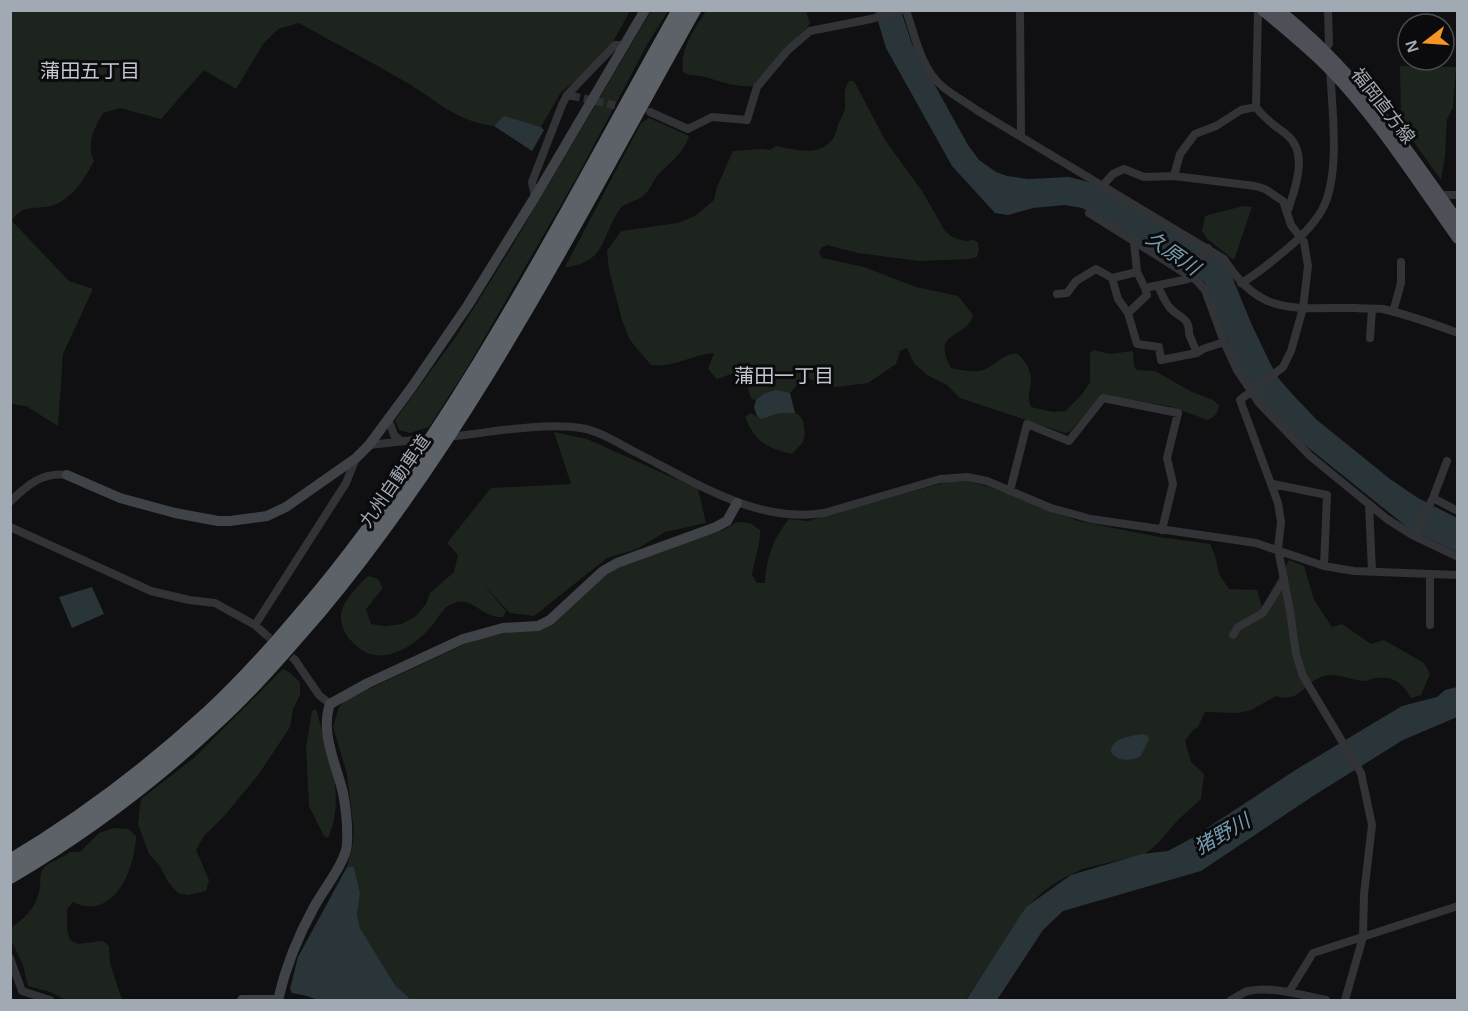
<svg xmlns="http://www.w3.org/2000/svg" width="1468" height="1011" font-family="Arial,'Noto Sans JP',sans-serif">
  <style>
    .green { fill: #1d241d }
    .water { fill: #2a353a }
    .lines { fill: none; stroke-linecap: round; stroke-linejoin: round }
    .street-tunnel { stroke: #2d2f32; stroke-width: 8; stroke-dasharray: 8 4; stroke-linecap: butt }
    .street { stroke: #313337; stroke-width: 8 }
    .secondary { stroke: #3f4247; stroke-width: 10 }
    .primary { stroke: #4d5056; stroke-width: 12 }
    .highway { stroke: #5d6168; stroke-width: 14 }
    .labels { text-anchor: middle; stroke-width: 6; stroke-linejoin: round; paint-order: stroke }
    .street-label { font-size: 18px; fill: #a1a9b3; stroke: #0b0b0d }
    .neighbourhood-label { font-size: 20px; fill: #c2c7cf; stroke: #0b0b0d }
    .water-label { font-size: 20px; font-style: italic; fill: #769cb0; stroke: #0b0b0d }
  </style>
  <rect width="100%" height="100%" fill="#101012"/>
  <path class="green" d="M11 11H630L604 58 561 92 541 127 504 117 494 126C454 121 437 100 404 81 370 61 334 43 299 23L278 29 263 44 236 89 204 70 161 119 120 108 103 113C94 129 86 143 94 161 85 178 73 198 54 205 37 211 23 202 12 221L69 281 93 289 63 354 58 426 26 406 11 404Z
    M651 11H668L648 43 577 177 467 368 429 427 410 433 399 430 395 420 457 335 511 248Z
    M706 11H806L810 23 807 28 785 48 755 86C735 88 720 81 702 76 695 75 689 76 683 72 680 48 694 30 706 11Z
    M1400 66 1456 67 1453 108 1447 119 1445 156 1441 180 1396 117 1401 116Z
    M849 81H854L885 140 922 191 945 231 954 238 965 241 973 240 978 242 979 250 977 257 970 259 919 261 858 253 827 245 821 248 819 253 822 258 864 267 916 287 958 296 973 315C966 340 930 330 951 368 960 370 970 372 980 371 994 368 1003 352 1018 354 1025 361 1032 371 1031 381 1030 392 1027 396 1031 407L1053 412 1066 411 1083 393 1090 382V353L1094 350 1109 354 1133 351 1134 366 1137 370 1155 371 1192 392 1213 400 1219 405C1218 414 1215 416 1208 420L1169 406 1104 395 1099 397 1071 431 1065 433 960 398 947 385 927 375 914 363 907 348 900 351 896 364 868 383 836 387 819 384 805 376 790 393C776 390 768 391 756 400L751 399 744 375 731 374 717 379 708 369 714 353C691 355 673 368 651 365L630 340 622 320 609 270 607 251 621 231 678 223 695 216 714 200 717 187 733 151 761 149 770 150 776 146C792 149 817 157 830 142 835 138 836 131 838 125 840 120 844 114 845 108 846 95 842 93 849 81Z
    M649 118 689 136C684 153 668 164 657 176 652 183 648 194 640 198 633 202 625 203 620 209 610 221 606 243 595 255 588 262 575 267 565 267L641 123Z
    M1243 206 1252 207 1234 260 1207 239 1202 231 1205 216Z
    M751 413 761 419 780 413H795L799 415 803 421 805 433 803 442 792 454C766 447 756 443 745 417Z
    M554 432 587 439 698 489 706 523 665 532 637 549 607 558 534 616 510 613 481 582 506 611 503 617C483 618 473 598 457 602 444 605 441 614 434 623 418 644 384 668 359 648 348 639 342 631 341 618 340 603 358 586 368 576L378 579 383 588 366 609 371 624 385 626 402 624 416 616 426 604 430 593 454 572 458 555 447 543 491 488 571 484Z
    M965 481 987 486 1078 521 1159 537 1210 544 1215 555 1219 574 1229 589 1257 590 1262 607 1289 560 1304 566 1314 600 1332 627 1342 624 1371 644 1384 640 1424 663 1430 674 1421 695 1411 698C1403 684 1395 676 1377 678 1373 678 1368 681 1363 681 1350 680 1336 671 1321 677 1303 684 1300 703 1276 696L1251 710 1238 713 1205 712 1198 727 1192 731 1185 741 1191 762 1204 774 1201 799 1178 820 1157 844 1145 854 1082 869 1060 880 1044 891 1026 907 1014 928 965 1000H411L395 985 360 928 357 915 360 893 354 867H347L352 848 354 832 347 774 333 727 339 707 345 700 474 640 513 631H528L608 570 688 541 722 531 737 522 750 523 760 530C761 545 754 559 752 575L757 583H765C767 557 772 540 789 519L808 521 946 482Z
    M283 669 289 672 300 682V695L293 709 290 727 259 774 225 815 204 836 196 850 209 880 206 891 188 895 178 893 168 882 160 866 149 854 138 824 141 799 194 758Z
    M316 709C327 751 347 795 328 838L324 836 309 806 306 747 312 711Z
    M114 828 128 829 136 836C135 869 114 922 73 902L67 909V929L70 940 78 944 103 941 109 946 110 963 122 1000H67L50 992 28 986 23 965 11 940V928C26 917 37 907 40 887 41 881 39 874 43 869 48 861 63 859 70 852H80L99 833Z"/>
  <path class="water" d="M875 11H901L912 44 968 145 979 160 996 172 1007 176 1028 179 1069 177 1096 184 1219 258 1228 267 1251 323 1270 363 1279 379 1294 396 1317 420 1390 479 1418 498 1457 518V552L1412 531 1300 441 1259 398 1238 367 1205 283 1196 275 1082 208 1065 205 1033 208 1008 215 995 213 952 166 886 48Z
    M504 116 541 127 544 130 532 151 494 126Z
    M776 390 790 393 795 413H780L761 419 757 416 754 407 756 400 765 393Z
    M92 587 104 614 72 628 59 597Z
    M1457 687V717L1403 740 1313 796 1201 871 1063 911 1043 930 997 1000H966L1026 907 1071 875 1142 854 1168 851 1192 838 1297 769 1402 706 1437 697 1445 690Z
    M1141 734 1147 735 1149 739 1141 756C1130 761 1118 762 1111 752 1111 738 1129 737 1141 734Z
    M347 867H354L360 893 357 915 360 928 395 985 411 1000H318L307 996 292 993 290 989 298 957Z"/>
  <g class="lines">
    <path class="street-tunnel" d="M572 96 628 108
      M264 633 295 660"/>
    <path class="street" d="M906 10C915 36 921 69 943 87 954 96 967 103 978 111L1224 259C1261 318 1295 307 1356 308 1365 309 1375 308 1383 309 1408 315 1434 324 1458 333
      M1020 10 1021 136
      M1258 10 1256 107C1265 120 1276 126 1287 135 1309 153 1295 189 1288 210
      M1324 50 1329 44 1328 10
      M567 95 615 45H625
      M650 112 688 129 712 117 747 120 757 87 788 50 810 31 871 19 902 10
      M1174 176 1180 154 1195 134 1216 126 1241 110 1256 107
      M1103 185 1113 174 1124 169 1144 177 1174 176 1255 186 1265 189 1283 201 1291 225 1304 242 1308 266 1303 308 1291 351 1283 367 1240 400 1278 503 1281 522 1278 549 1290 611 1296 654 1303 676 1361 773 1372 825 1364 894 1363 937 1345 1000
      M1439 195H1458
      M535 197 532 182 562 105 567 95 572 96
      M1089 213 1196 280 1205 290 1224 342 1237 370 1259 403 1310 456 1387 519 1414 536 1458 557
      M1134 242 1137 272 1145 288
      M1208 248 1188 279 1145 288 1147 295 1128 313 1137 344 1159 347 1161 360 1197 353 1203 349 1224 342
      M1241 283C1256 275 1269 264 1282 253 1297 241 1312 227 1322 210 1341 176 1332 108 1330 69
      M1158 286C1161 293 1165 302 1170 308 1179 318 1190 317 1189 334L1197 353
      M1057 294 1067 293 1076 281 1096 269 1112 278
      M1393 312 1401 283V262
      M1128 313 1118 299 1112 278 1137 272
      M1370 338 1372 309
      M388 418 394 435 401 441
      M448 437C486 433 544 422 581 428 600 431 618 443 635 452 693 481 756 524 824 513L940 479 967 477 987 481 1051 508 1091 519 1256 543 1324 566 1354 571 1458 575
      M369 445 433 438
      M1447 461 1433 498 1458 511
      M1273 484 1327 495 1324 566
      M1010 491 1027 424 1069 441 1103 398 1178 413 1167 458 1173 484 1162 530
      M10 502C27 485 42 472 67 475
      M1369 504 1372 571
      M10 527 151 591 189 600 215 603 255 625 264 633
      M1414 536 1433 498
      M1430 574V625
      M255 625 346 483 356 458
      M1233 635 1238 627 1263 613 1284 579
      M295 660 319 695 330 704
      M10 958 22 991 50 1000
      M1289 992 1313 953 1458 906
      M1231 1000C1236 998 1243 992 1248 991 1272 986 1302 995 1326 1000"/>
    <path class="secondary" d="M67 475 120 498 175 513 218 521H230L267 516 286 507 356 458 369 445 412 387 468 305 535 197 645 10
      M242 1000H279
      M278 1000C285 969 298 936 314 907 323 890 347 861 347 843 348 826 346 809 343 793 336 764 320 733 330 704L368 683 463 639 503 628 538 626 550 620 603 571 617 563 716 527 727 521 737 503"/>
    <path class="primary" d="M1263 10C1286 29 1308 47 1329 68 1377 117 1418 182 1458 238
      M1278 10C1354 70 1403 144 1458 222"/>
    <path class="highway" d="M10 861C82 818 147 769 208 713 249 675 285 633 320 591 465 414 567 209 679 10
      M10 877C85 833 154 781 217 722 254 688 287 649 320 611 472 428 578 216 694 10"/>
  </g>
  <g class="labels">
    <g class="street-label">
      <text transform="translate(1383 106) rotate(52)" y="6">福岡直方線</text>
      <text transform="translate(395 481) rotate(-55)" y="6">九州自動車道</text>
    </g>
    <g class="neighbourhood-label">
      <text x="90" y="78">蒲田五丁目</text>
      <text x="784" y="383">蒲田一丁目</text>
    </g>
    <g class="water-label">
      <text transform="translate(1173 253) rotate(35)" y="7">久原川</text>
      <text transform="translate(1222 834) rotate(-30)" y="7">猪野川</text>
    </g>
  </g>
  <rect width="1468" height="1011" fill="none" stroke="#a1a9b3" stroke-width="24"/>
  <g transform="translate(1426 42) rotate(253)"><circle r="28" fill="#0b0b0d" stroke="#474a4f" stroke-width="1.5"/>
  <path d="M0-4.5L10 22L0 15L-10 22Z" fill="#f69524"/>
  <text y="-9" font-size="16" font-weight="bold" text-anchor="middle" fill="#a1a9b3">N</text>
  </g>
</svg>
